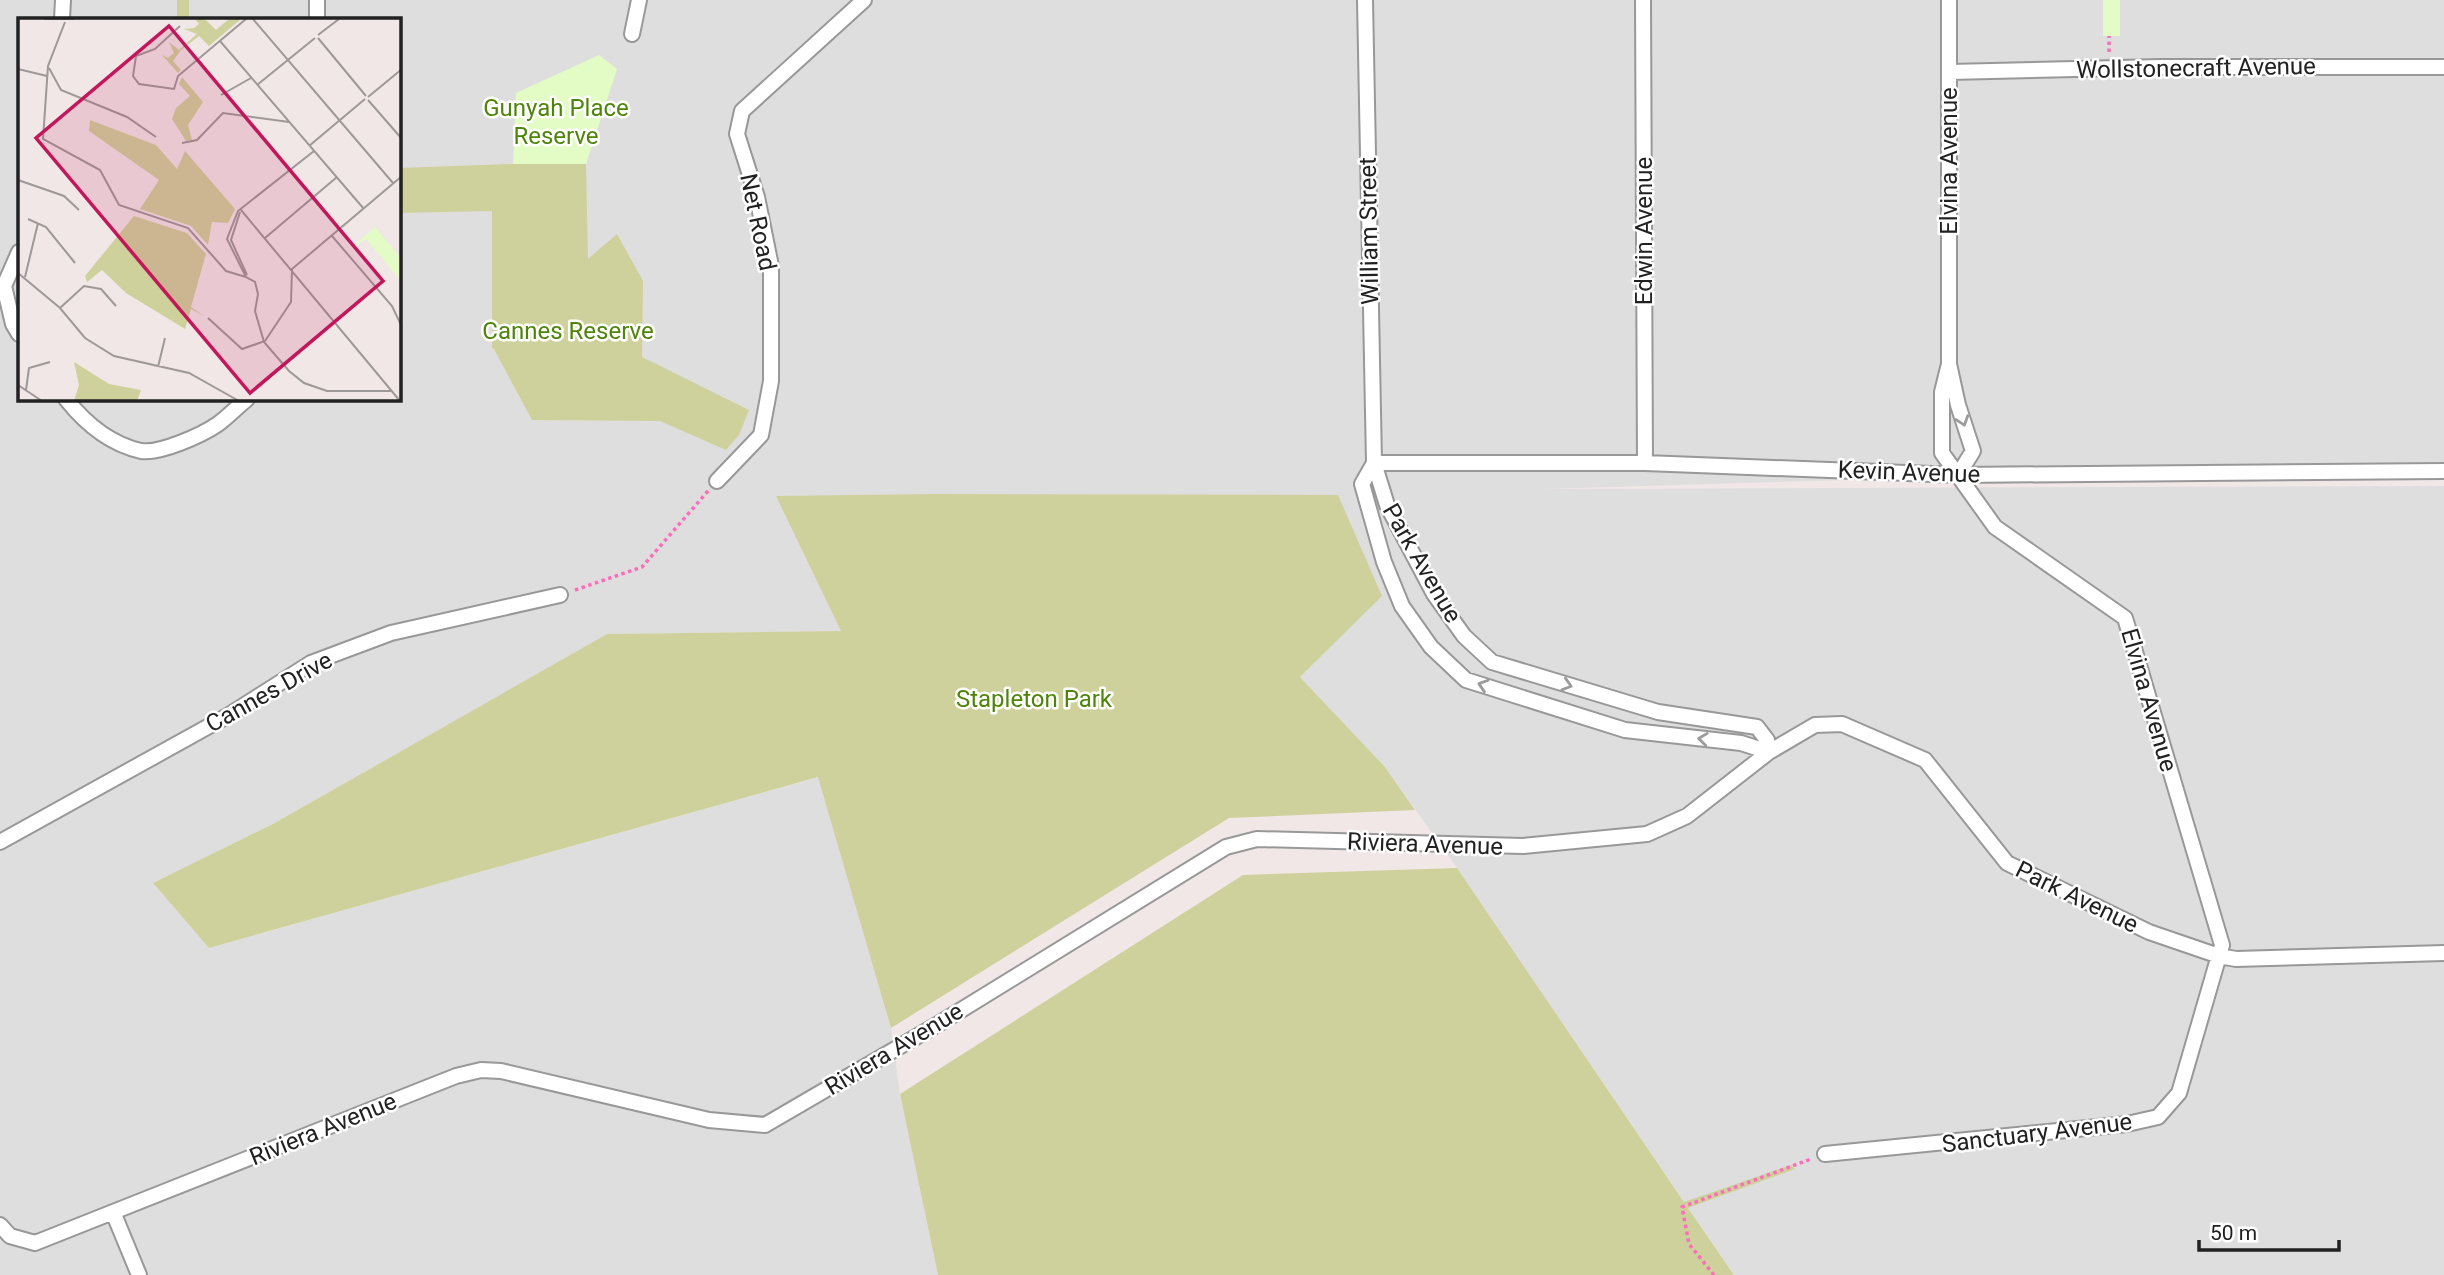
<svg xmlns="http://www.w3.org/2000/svg" width="2444" height="1275" font-family="Roboto,sans-serif">
  <style>
    .residential { fill: #dfdede; fill-rule: evenodd }
    .forest { fill: #ced19b }
    .park { fill: #e3fbc5 }
    .lines { fill: none; stroke-linecap: round; stroke-linejoin: round }
    .minor-casing { stroke: #989898; stroke-width: 18 }
    .path { stroke: #fd6dbb; stroke-width: 3.5; stroke-dasharray: 3.5 3.5; stroke-linecap: butt }
    .minor { stroke: #fff; stroke-width: 14 }
    .oneway { stroke: #9b9b9b }
    .labels { text-anchor: middle; stroke-width: 5; stroke-linejoin: round; paint-order: stroke }
    .street-label { font-size: 24px; fill: #212121; stroke: #fff }
    .park-label { font-size: 24px; fill: #4e8409; stroke: #fff }
    .inset-road { fill: none; stroke: #9e9898; stroke-width: 2 }
    .view { fill: #c2185b; fill-opacity: 0.15; stroke: #c2185b; stroke-width: 3.5 }
    .inset-edge { fill: none; stroke: #212121; stroke-width: 3.5 }
  </style>
  <rect width="100%" height="100%" fill="#f1e7e7"/>
  <path class="residential" d="M0 0H2444V462L1543 489 2444 486V1275H1734L1457 868 1385 767 1300 677 1381 596 841 631 607 634 273 824 153 883 209 948 819 777 891 1028 900 1094 938 1275H0ZM19 19H399V399H19Z"/>
  <path class="forest" d="M177 0H189V19H177Z
    M513 164H586L588 259 617 234 643 281 642 357 749 410 739 435 726 450 660 421 532 420 494 349 492 348V211L399 213V168Z
    M935 494 1338 495 1382 596 1300 677 1385 767 1415 810 1229 818 891 1028 818 777 209 948 153 883 273 824 607 634 841 631 776 496Z
    M1457 868 1684 1202 1791 1165 1795 1169 1688 1208 1734 1275H938L900 1094 1243 875Z"/>
  <path class="park" d="M2103 0H2120V36H2103Z
    M599 55 617 69 586 164H513L516 93Z"/>
  <g class="lines">
    <g class="minor-casing">
      <path id="minor" d="M1365 0 1374 463 1387 505 1434 594 1464 636 1492 662 1658 712 1757 727 1767 740 1769 752
        M1643 0 1645 463
        M1949 0V364L1958 405 1973 451 1958 475
        M62 19 63 0
        M317 19V0
        M632 34 639 0
        M1949 72 2161 67H2444
        M19 252 4 286 13 324 19 334
        M66 399C85 423 110 444 141 451 160 454 202 435 218 424 228 417 237 407 247 399
        M1374 463H1645L1958 475 2444 471
        M1374 463 1362 484 1384 562 1402 606 1431 647 1466 680 1625 730 1741 743 1769 752
        M717 481 761 435 771 381V266L757 197 737 134 742 111 864 0
        M0 842 229 715 311 663 391 633 560 595
        M1825 1154 2127 1124 2158 1117 2179 1093 2222 945 2125 618 1995 527 1942 453V392L1949 364
        M113 1212 139 1275
        M0 1225 10 1236 35 1243 456 1076 481 1070 501 1071 709 1120 765 1125 940 1023 1226 847 1257 839 1523 846 1647 834 1687 816 1769 752 1815 725 1842 724 1925 760 2007 863 2149 932 2219 956 2236 959 2444 953"/>
    </g>
    <path class="path" d="M2109 52V36
      M575 590 642 567 708 491
      M1714 1275 1689 1244 1682 1207 1811 1159"/>
    <use href="#minor" class="minor"/>
  </g>
  <defs><path id="oneway-chevron" d="M-2-3.5L2.5 0L-2 3.5" fill="none" stroke-width="1.6" stroke-linecap="round" stroke-linejoin="round" transform="scale(1.75)"/></defs>
  <g class="oneway">
    <use href="#oneway-chevron" transform="translate(1963 421) rotate(72)"/>
    <use href="#oneway-chevron" transform="translate(1483 685) rotate(-162)"/>
    <use href="#oneway-chevron" transform="translate(1567 685) rotate(17)"/>
    <use href="#oneway-chevron" transform="translate(1703 739) rotate(-173)"/>
  </g>
  <g class="labels">
    <g class="street-label">
      <text transform="translate(2196 68) rotate(-1)" y="8">Wollstonecraft Avenue</text>
      <text transform="translate(1949 161) rotate(-90)" y="8">Elvina Avenue</text>
      <text transform="translate(758 222) rotate(78)" y="8">Net Road</text>
      <text transform="translate(1369 231) rotate(-91)" y="8">William Street</text>
      <text transform="translate(1644 231) rotate(-90)" y="8">Edwin Avenue</text>
      <text transform="translate(1909 472) rotate(2)" y="8">Kevin Avenue</text>
      <text transform="translate(1422 563) rotate(60)" y="8">Park Avenue</text>
      <text transform="translate(269 692) rotate(-29)" y="8">Cannes Drive</text>
      <text transform="translate(2149 700) rotate(74)" y="8">Elvina Avenue</text>
      <text transform="translate(1425 844) rotate(2)" y="8">Riviera Avenue</text>
      <text transform="translate(2077 897) rotate(26)" y="8">Park Avenue</text>
      <text transform="translate(894 1049) rotate(-31)" y="8">Riviera Avenue</text>
      <text transform="translate(323 1129) rotate(-22)" y="8">Riviera Avenue</text>
      <text transform="translate(2037 1133) rotate(-7)" y="8">Sanctuary Avenue</text>
    </g>
    <g class="park-label">
      <text x="556" y="116">Gunyah Place<tspan x="556" dy="28">Reserve</tspan></text>
      <text x="568" y="339">Cannes Reserve</text>
      <text x="1034" y="707">Stapleton Park</text>
    </g>
  </g>
  <g transform="translate(18 18)">
    <rect width="383" height="383" fill="#f1e7e7"/>
    <path d="M177 1H187L198 12 211 1H223L191 28 181 18 163 32 155 43 163 52 160 55 144 37 150 40 156 35 151 24 161 32 179 16 166 11 176 10 181 6ZM164 59 185 84 170 107 174 122 168 123 154 101 158 90 172 78 161 66ZM72 102 138 127 159 151 167 133 217 191 210 205 194 204 190 227 173 208 122 191 141 162 71 113ZM116 198 169 215 188 236 173 289 186 298 173 291 167 311 108 275 84 252 69 264 67 258ZM56 344 91 366 123 372 119 383H56L61 367Z" fill="#ced19b"/>
    <path d="M357 209 383 240V263L348 221 332 231Z" fill="#e3fbc5"/>
    <path class="inset-road" d="M26 1H56M235 1 375 165M47 4 30 48 25 121 82 152 101 187 170 210 208 253 228 259M162 8 137 31 118 38 115 58 121 66 156 71 160 58 228 1M300 17 321 1M300 20 348 78M202 23 346 191M31 50 43 72 109 99 138 119M0 51 29 58M239 67 297 20M203 77 233 60M350 79 384 51M350 82 384 121M164 125 179 122 205 95 271 104M291 128 347 81M296 133 220 193 209 221 228 259 237 264 240 276 237 293 246 324 271 353 286 365 309 373H374M0 162 46 178 61 192M223 192 382 383M222 194 213 222 229 257M10 201 28 209 57 245M314 218 374 288 384 309M247 220 319 159M0 255 42 290 67 320 96 338 171 355 221 383M7 259 20 205M42 290 66 268 83 271 98 288M190 300 224 331 247 323 273 284 274 251 384 158M140 349 147 320M0 367 24 383M8 372 11 350 32 344"/>
    <path class="view" d="M151 8 365 263 232 375 18 120Z"/>
    <rect width="383" height="383" class="inset-edge"/>
  </g>
  <path d="M2199 1240v10h140v-10" fill="none" stroke="#212121" stroke-width="3.5"/>
  <text x="2210" y="1240" font-size="21" fill="#212121" stroke="#ffffff" stroke-width="5" paint-order="stroke">50 m</text>
</svg>
